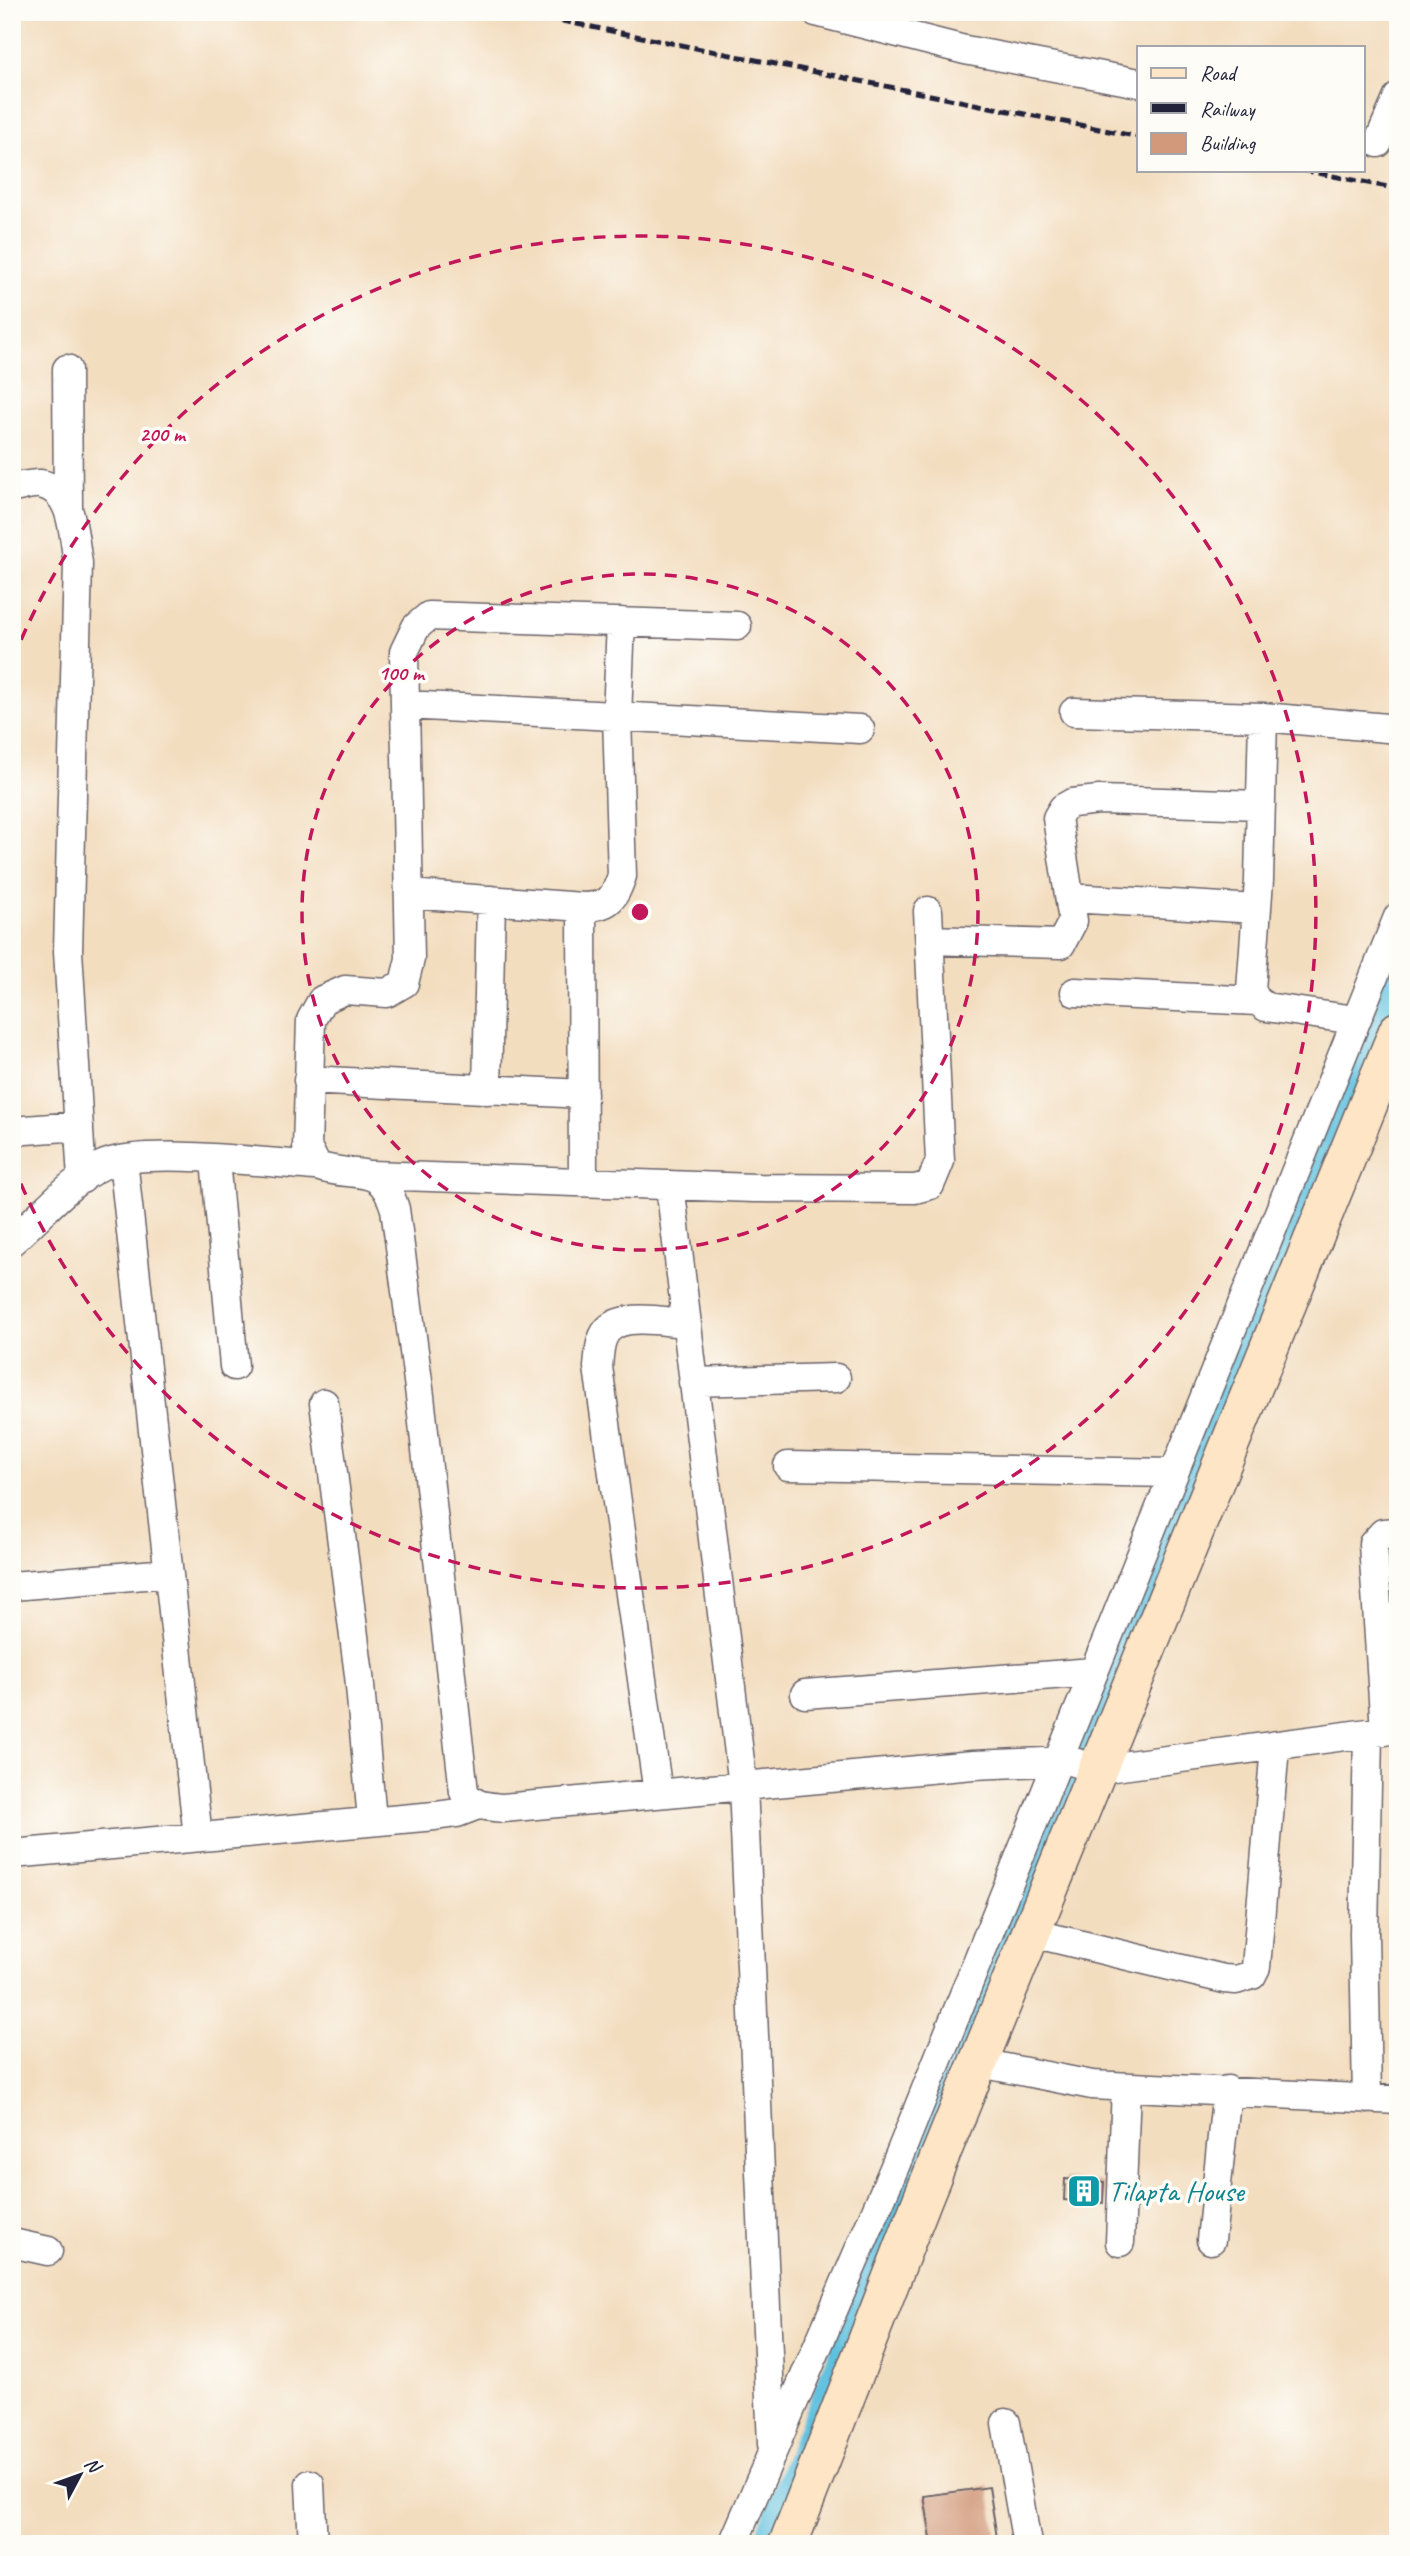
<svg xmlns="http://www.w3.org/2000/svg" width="1410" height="2556" font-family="Caveat,sans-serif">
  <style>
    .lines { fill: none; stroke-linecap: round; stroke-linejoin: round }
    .canal { stroke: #60c1df; stroke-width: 24 }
    .building { fill: #d2997a }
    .street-casing { stroke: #6b6369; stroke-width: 31 }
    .secondary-casing { stroke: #6b6369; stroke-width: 41 }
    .street { stroke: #fff; stroke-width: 28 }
    .secondary { stroke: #fde5c5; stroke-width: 38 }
    .rail { stroke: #22223b; stroke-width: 5; stroke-dasharray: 10 5; stroke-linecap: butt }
    .ring { fill: none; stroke: #c2185b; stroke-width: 3.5; stroke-dasharray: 12 9 }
    .labels { text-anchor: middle; stroke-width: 7; stroke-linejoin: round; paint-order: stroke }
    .culture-label { font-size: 30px; fill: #0d838f; stroke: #fdfcf7; text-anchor: start }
    .centre { fill: #c2185b; stroke: #fdfcf7; stroke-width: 3.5 }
    .ring-label { font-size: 21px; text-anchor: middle; font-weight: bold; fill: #c2185b; stroke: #fdfcf7; stroke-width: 7; stroke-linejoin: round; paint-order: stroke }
  </style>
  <rect width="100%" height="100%" fill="#fdfcf7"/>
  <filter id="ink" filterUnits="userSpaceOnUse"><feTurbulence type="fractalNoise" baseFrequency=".0143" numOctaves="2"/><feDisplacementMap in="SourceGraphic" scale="14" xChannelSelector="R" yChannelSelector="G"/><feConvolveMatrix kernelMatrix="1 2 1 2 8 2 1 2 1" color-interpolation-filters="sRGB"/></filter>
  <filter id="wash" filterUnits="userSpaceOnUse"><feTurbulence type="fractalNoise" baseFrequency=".00686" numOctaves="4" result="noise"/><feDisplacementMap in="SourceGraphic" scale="28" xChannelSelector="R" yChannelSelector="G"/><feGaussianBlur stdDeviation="1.57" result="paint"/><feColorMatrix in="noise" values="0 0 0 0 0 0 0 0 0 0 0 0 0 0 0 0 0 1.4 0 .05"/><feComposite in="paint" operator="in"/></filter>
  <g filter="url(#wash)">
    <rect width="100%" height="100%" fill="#f3ddbf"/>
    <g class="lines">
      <path class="canal" d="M764 2544 1398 963"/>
    </g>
    <g id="blocks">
      <path class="building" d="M1065 2179 1104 2182 1103 2203 1064 2200Z
        M989 2487 998 2544H932L924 2496Z"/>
    </g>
  </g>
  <g filter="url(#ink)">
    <use href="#blocks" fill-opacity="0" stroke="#6b6369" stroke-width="2"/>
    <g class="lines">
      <g class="street-casing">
        <path id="street" d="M816 12 965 50 1139 83
          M1378 143 1398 97
          M67 369 68 508
          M12 488C20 487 32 483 40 484 74 489 73 536 78 563L68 951 82 1179
          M737 626 429 616 416 627 404 652 410 959 404 983 387 993 345 990 322 1000 311 1020 307 1147 317 1166C357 1180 380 1160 395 1209L420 1396 464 1792C474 1807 486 1806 503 1808L973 1765 1070 1761 1099 1769 1398 1729
          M405 705 860 729
          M1074 712 1263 717 1398 729
          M1263 717 1259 880 1251 990 1257 1001 1266 1007 1355 1020
          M409 894 582 907C609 906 613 901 622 876L617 716 621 622
          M1070 898 1257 909
          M582 907 583 1182
          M930 940 1061 944 1073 921 1057 818 1063 808 1072 803 1099 800 1261 805
          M1075 992 1257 1001
          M308 1080 583 1094
          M487 1090 491 900
          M12 1131 79 1126
          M123 1160 198 1837
          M215 1160 234 1366
          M371 1175 754 1188 915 1189 930 1185 940 1161 928 911
          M670 1185 743 1786 772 2444
          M12 1241C40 1217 69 1181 103 1165 142 1147 269 1163 317 1166
          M693 1382 836 1378
          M324 1403 359 1675 372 1820
          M788 1466 1174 1473
          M12 1586 168 1573
          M805 1694 1093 1672
          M1385 1731 1373 1544 1383 1533 1398 1532
          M658 1793 598 1367C599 1359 599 1348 602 1340 611 1309 662 1322 686 1323
          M12 1854 435 1816 457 1813 478 1805
          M1032 1933 1224 1979 1236 1980 1252 1975 1256 1967 1275 1747
          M980 2063 1092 2085 1398 2100
          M1367 2099 1364 1934 1368 1734
          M1211 2240 1227 2090
          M1120 2242 1126 2087
          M12 2243 48 2251
          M1006 2423 1027 2544
          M310 2484 313 2544
          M733 2544 895 2166 1398 917"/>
      </g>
      <g class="secondary-casing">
        <path id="secondary" d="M788 2544 923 2198 1398 1031"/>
      </g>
      <use href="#street" class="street"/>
      <use href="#secondary" class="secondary"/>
      <path class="rail" d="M517 12 1139 137
        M1303 170 1398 189"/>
    </g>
  </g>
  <g class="ring">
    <circle cx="640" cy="912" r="338"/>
    <path d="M13 659A676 676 0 1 1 13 1165"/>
  </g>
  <defs>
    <g id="building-square" transform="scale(1.75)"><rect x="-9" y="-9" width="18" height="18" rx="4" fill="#0f9aa8" stroke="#fdfcf7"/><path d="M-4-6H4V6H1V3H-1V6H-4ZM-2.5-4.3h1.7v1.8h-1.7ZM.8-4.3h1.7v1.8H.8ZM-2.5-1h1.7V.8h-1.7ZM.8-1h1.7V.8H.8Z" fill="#fff"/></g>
  </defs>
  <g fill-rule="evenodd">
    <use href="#building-square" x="1084" y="2191"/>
  </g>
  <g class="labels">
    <g class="culture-label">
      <text x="1108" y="2201">Tilapta House</text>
    </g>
  </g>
  <circle cx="640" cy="912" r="10" class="centre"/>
  <g class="ring-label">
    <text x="162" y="441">200 m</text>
    <text x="401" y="680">100 m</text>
  </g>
  <rect width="1410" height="2556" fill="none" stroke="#fdfcf7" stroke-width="42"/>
  <rect x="1137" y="46" width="228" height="126" fill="#fdfcf7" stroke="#a5a5ac" stroke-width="2"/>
  <rect x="1151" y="68" width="35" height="10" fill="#fde5c5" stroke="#a5a5ac" stroke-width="2"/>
  <text x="1200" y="80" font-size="21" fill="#22223b">Road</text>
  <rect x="1151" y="103" width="35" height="10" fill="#22223b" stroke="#a5a5ac" stroke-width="2"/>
  <text x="1200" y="116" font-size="21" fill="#22223b">Railway</text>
  <rect x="1151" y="133" width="35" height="21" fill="#d2997a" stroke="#a5a5ac" stroke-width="2"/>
  <text x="1200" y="150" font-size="21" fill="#22223b">Building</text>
  <g transform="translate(80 2475) rotate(49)" stroke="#fdfcf7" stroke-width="5" paint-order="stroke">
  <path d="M0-5L12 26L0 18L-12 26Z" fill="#22223b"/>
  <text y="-10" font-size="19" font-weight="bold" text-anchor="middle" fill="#22223b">N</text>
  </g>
</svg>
